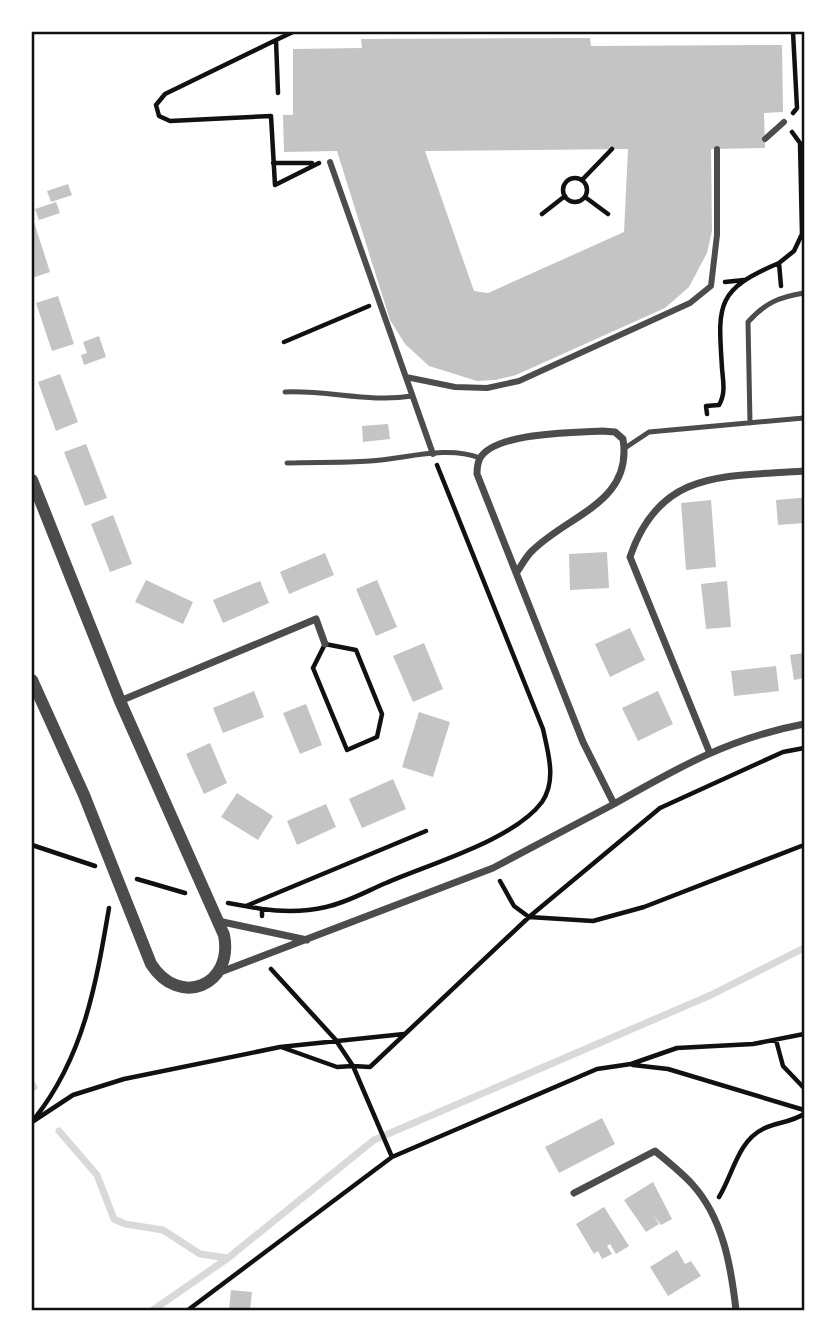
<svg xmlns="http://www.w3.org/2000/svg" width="836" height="1342" font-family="Signika,sans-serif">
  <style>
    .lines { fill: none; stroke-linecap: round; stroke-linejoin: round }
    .stream { stroke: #d9d9d9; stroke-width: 7 }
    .building { fill: #c4c4c4; fill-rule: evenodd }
    .path { stroke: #111; stroke-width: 4.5 }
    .service { stroke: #4c4c4c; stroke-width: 5 }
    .pedestrian { stroke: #4c4c4c; stroke-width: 6 }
    .minor { stroke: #4c4c4c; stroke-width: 7 }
    .tertiary { stroke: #4c4c4c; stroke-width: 12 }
    .neatline { fill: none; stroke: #111; stroke-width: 2.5 }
  </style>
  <rect width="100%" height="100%" fill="#fff"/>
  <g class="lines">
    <path class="stream" d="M32 1084 34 1087
      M59 1131 97 1175 114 1219 125 1224 163 1230 200 1254 228 1258
      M153 1310 228 1258 374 1140 711 995 804 948"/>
  </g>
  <path class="building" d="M590 38 591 46 782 45 783 112 764 113 765 148 711 149 712 231 707 253 689 287 665 308 516 375 495 380 477 381 429 366 405 344 390 320 337 151 284 152 283 115H293V49L362 48 361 39ZM628 149 624 232 488 293 474 291 425 151Z
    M68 184 72 195 51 202 47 191Z
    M56 202 60 213 39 220 35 209Z
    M34 222 50 272 32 278V223Z
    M58 296 74 344 52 351 36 303Z
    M99 336 106 357 84 365 81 355 87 353 83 342Z
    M60 374 78 422 56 431 38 382Z
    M388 424 390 439 363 442 362 426Z
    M86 444 107 498 85 506 64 452Z
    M799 498H804V523L778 525 776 500Z
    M711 500 716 567 686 570 681 503Z
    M113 515 132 564 110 572 91 524Z
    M607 552 609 588 570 590 569 554Z
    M325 553 334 575 289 594 280 572Z
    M146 580 193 602 183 624 135 602Z
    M377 580 397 627 376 636 356 589Z
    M260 581 269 603 223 623 213 600Z
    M727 581 731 627 706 629 701 584Z
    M630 628 645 660 610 677 595 644Z
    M424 643 443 689 413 702 393 656Z
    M804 653V678L794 680 790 655Z
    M776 666 779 691 734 696 731 671Z
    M254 691 264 717 223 733 213 708Z
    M658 691 673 724 638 741 622 708Z
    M306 704 322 745 300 754 283 713Z
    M419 712 450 722 433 777 402 767Z
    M210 743 227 783 204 794 186 754Z
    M393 779 406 809 362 828 349 799Z
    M237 793 273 816 258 840 221 817Z
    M326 804 336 827 297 845 287 821Z
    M602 1118 615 1144 559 1173 545 1147Z
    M653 1182 672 1219 661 1225 653 1215 659 1224 646 1232 624 1200Z
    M604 1207 629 1246 616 1254 610 1244 607 1246 612 1254 602 1259 598 1251 594 1254 576 1224Z
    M677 1250 685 1264 691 1261 701 1276 668 1296 650 1267Z
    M231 1290 252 1292 250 1310H229Z"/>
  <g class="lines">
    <path class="path" d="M276 40 165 94 156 105 159 116 170 121 271 116 275 185 319 163
      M278 93 276 40 293 32
      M793 113 797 108 793 32
      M273 163H312
      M563 190a12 12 0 1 1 24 0a12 12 0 1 1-24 0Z
      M582 180 612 149
      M585 197 608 214
      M542 214 565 196
      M725 282 744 280
      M781 286 779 263 794 251 802 234 800 143 792 132
      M284 342 369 306
      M707 414 706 406 719 405C726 393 723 381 722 368 718 305 715 290 779 263
      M325 644 356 650 382 714 377 737 347 750 313 668Z
      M32 845 95 866
      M137 879 185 893
      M500 881 514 906 529 917 660 808 783 752 804 748
      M228 903 262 909
      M246 906 426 831
      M262 916V909C283 912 305 912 326 907 346 903 367 891 386 883 429 864 514 840 542 802 557 780 548 753 543 729L437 465
      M271 969 335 1039 353 1066 370 1067 529 917 593 921 644 907 804 845
      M776 1040 783 1066 804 1088
      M281 1047 337 1067 353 1066 392 1157
      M633 1065 668 1069 804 1110
      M35 1118C84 1056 96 984 109 908
      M32 1122 73 1095 124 1079 280 1047 404 1034
      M719 1197C733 1174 738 1141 763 1129 776 1122 790 1123 804 1114
      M188 1310 392 1157 597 1069 631 1064 677 1048 753 1044 804 1034"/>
    <path class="service" d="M285 392C329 390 369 403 412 396
      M750 423 748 322C765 303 779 297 804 293
      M625 448 649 432 804 418
      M287 463C314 462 342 463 370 461 405 459 446 445 480 458"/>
    <path class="pedestrian" d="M765 139 784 122
      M330 162 433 454
      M406 377 455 387 487 388 519 381 690 303 711 286 717 235V149"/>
    <path class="minor" d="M120 701 316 619 325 644
      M709 751 630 557C660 468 726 477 804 471
      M614 804C679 767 730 738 804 724
      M218 921 307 940
      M218 973 493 868 614 804 583 742 477 474C477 470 478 462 480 458 496 432 573 433 602 431L615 432 623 439C633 502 570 514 533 550 526 556 522 565 517 572
      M574 1193 655 1151C667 1161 681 1172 692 1184 723 1218 731 1266 736 1310"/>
    <path class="tertiary" d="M32 480 120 701 224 935C234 986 179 1008 151 964L84 795 32 680"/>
  </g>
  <rect width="836" height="1342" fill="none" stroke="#ffffff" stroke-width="66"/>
  <rect x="33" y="33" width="770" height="1276" class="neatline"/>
</svg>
